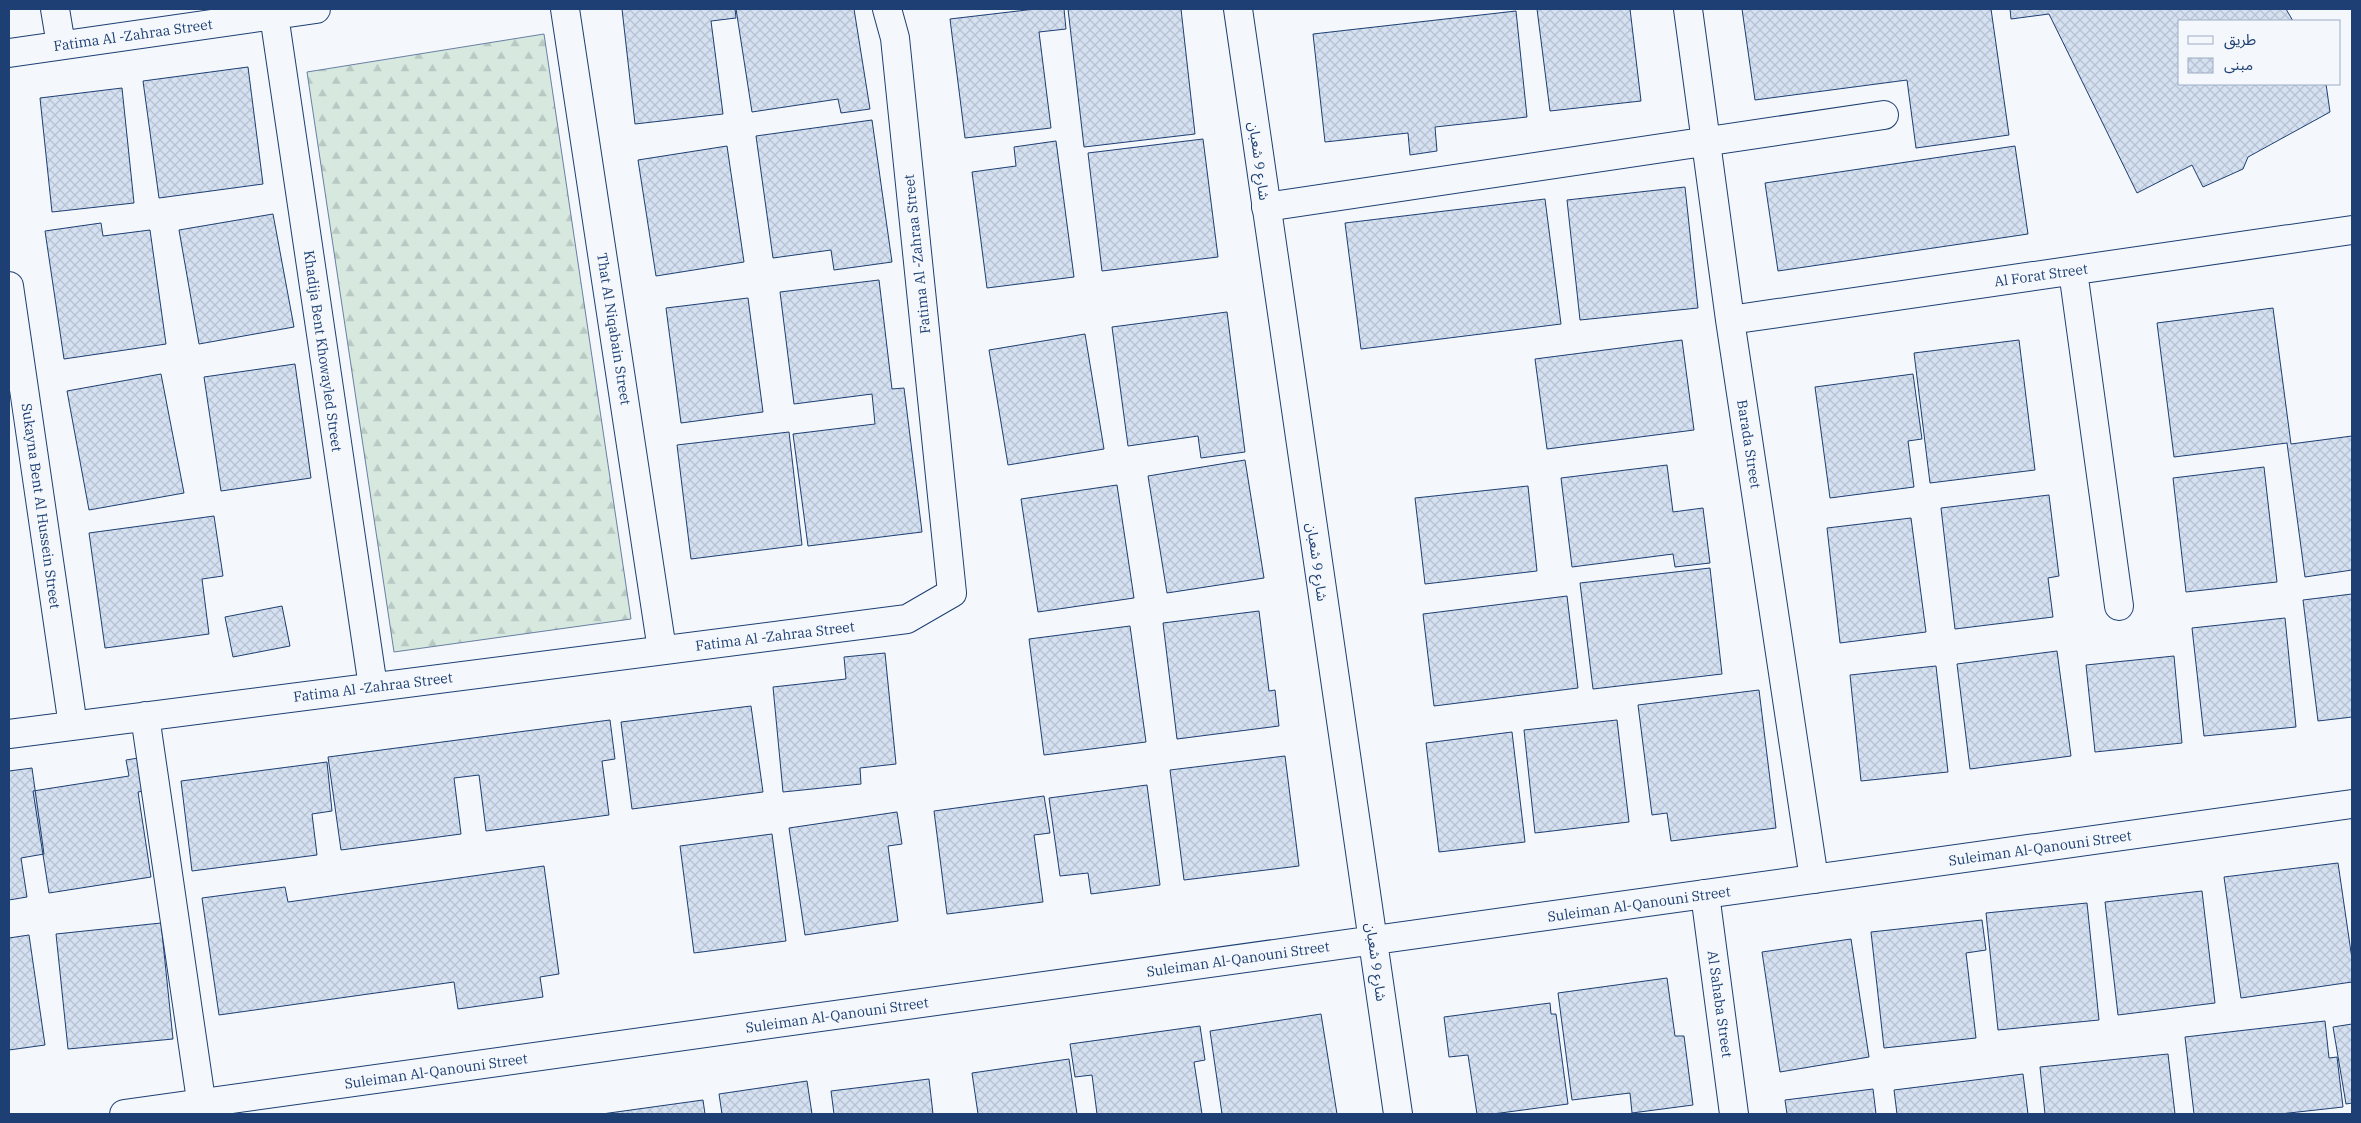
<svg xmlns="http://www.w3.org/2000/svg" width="2361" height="1123" font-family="'IBM Plex Serif','Noto Sans Arabic',serif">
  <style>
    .forest { fill: url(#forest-firs); stroke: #687fa3 }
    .building { fill: url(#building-cross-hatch); stroke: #1d3f73 }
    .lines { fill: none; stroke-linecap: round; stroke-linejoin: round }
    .street-casing { stroke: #1d3f73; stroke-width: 30 }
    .secondary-casing { stroke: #1d3f73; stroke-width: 30 }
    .street { stroke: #f4f7fb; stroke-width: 28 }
    .secondary { stroke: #f4f7fb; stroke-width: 28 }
    .labels { text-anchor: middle; stroke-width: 4; stroke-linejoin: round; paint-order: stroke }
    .street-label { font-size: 14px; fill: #1d3f73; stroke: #f4f7fb }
  </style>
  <defs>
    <pattern id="forest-firs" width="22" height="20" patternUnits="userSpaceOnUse" patternTransform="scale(1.25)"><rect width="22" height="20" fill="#d7e8df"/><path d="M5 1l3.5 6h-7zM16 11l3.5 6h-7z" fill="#b8c8c3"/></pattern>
    <pattern id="building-cross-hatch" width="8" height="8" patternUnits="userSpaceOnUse" patternTransform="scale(1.25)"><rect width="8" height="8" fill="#d5e0f0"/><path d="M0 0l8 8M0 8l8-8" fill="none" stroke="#b6c1d1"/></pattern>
  </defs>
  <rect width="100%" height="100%" fill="#f4f7fb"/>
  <path class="forest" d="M544 34 631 619 394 652 307 72Z"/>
  <path class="building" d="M622 9H735L736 18 711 21 723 114 635 124Z
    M736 9H854L870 109 841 113 838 99 752 112Z
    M1035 9H1064L1066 29 1039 32 1051 128 965 138 950 19Z
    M1068 9H1181L1195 134 1084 147Z
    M1537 9H1630L1641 101 1550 111Z
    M1742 9H1991L2009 135 1916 148 1907 80 1755 100Z
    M2010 9H2286L2293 21H2180V84H2326L2330 112 2248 157 2243 169 2203 187 2192 165 2137 193 2049 14 2011 19Z
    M1516 11 1527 117 1435 127 1437 151 1410 155 1408 133 1325 142 1313 34Z
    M248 67 263 184 159 198 143 81Z
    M122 88 134 203 52 212 40 98Z
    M872 120 892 262 834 270 831 250 773 258 756 136Z
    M1203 139 1218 257 1102 271 1088 153Z
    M1056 141 1074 277 987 288 972 172 1016 166 1014 147Z
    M727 146 744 262 656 276 638 160Z
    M2015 146 2028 234 1778 271 1765 183Z
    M1685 187 1698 308 1580 320 1567 200Z
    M1545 199 1561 324 1361 349 1345 223Z
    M273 214 294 327 199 344 179 230Z
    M101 223 103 236 150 230 166 344 64 359 45 231Z
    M879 280 892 389 904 388 922 532 808 546 793 434 875 424 872 394 794 404 780 292Z
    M748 298 763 412 681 423 666 308Z
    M2273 308 2291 444 2352 436V570L2305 577 2287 443 2174 457 2157 323Z
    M1227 312 1245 452 1201 458 1198 436 1128 446 1112 327Z
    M1085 334 1104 449 1008 465 989 350Z
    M1682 340 1694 430 1547 449 1535 359Z
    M2019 340 2035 470 1930 483 1914 353Z
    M295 364 311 478 221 491 204 377Z
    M161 374 184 493 89 510 67 391Z
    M1913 374 1922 439 1908 441 1914 487 1830 498 1815 387Z
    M789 432 802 545 691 559 677 445Z
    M1245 460 1264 578 1167 593 1148 476Z
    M1667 465 1673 512 1703 508 1710 563 1675 567 1673 554 1572 567 1561 478Z
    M2264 467 2277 582 2186 592 2173 478Z
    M1117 485 1134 598 1038 612 1021 499Z
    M1528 486 1537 571 1425 584 1415 498Z
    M2049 495 2059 576 2048 578 2053 617 1955 629 1941 508Z
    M214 516 223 576 202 579 209 634 105 648 89 533Z
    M1911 518 1926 632 1840 643 1827 528Z
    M1710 568 1722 674 1593 689 1580 583Z
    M2352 594V717L2318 721 2303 600Z
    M1567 596 1578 688 1434 706 1423 614Z
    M282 606 290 646 233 657 225 617Z
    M1259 611 1269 691 1275 690 1279 726 1177 739 1163 623Z
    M2285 618 2296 727 2204 736 2192 628Z
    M1130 626 1146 742 1044 755 1029 639Z
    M2057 651 2071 756 1970 769 1957 664Z
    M885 653 896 764 860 768 861 784 783 792 773 687 846 679 844 657Z
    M2174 656 2182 743 2095 752 2086 665Z
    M1936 666 1948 772 1861 781 1850 675Z
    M1759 690 1776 828 1671 841 1667 813 1652 815 1638 705Z
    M751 706 763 792 632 809 621 722Z
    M610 720 615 759 602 761 609 815 486 831 479 775 454 778 461 834 341 850 328 757Z
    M1617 720 1629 822 1535 833 1524 730Z
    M1512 732 1525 842 1439 852 1426 743Z
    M157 755 162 788 138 792 151 877 49 893 33 791 129 776 126 760Z
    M1285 756 1299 866 1184 880 1170 770Z
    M327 762 332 811 312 814 317 855 192 871 181 781Z
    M32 768 44 854 21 858 27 897 9 900V771Z
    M1147 785 1160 885 1091 894 1088 873 1060 876 1049 798Z
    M1044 796 1050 833 1034 835 1043 902 947 914 934 811Z
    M897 812 902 844 888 846 898 921 805 935 789 828Z
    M772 834 786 941 694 953 680 846Z
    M2338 863 2352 959V982L2241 998 2224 877Z
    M544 866 559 974 540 977 543 997 458 1009 454 982 219 1015 202 898 285 887 288 902Z
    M2202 891 2215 1003 2118 1015 2105 902Z
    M2087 903 2099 1020 1998 1030 1986 913Z
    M1982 920 1986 950 1966 953 1976 1038 1884 1048 1871 932Z
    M161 923 173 1039 68 1049 56 934Z
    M29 935 45 1045 9 1050V938Z
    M1851 939 1869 1057 1780 1072 1762 952Z
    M1667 978 1675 1036H1684L1693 1105 1632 1113 1630 1093 1572 1100 1558 993Z
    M1550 1003 1551 1014H1556L1568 1104 1493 1114H1477L1468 1055 1449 1057 1444 1017Z
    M1321 1014 1337 1114H1222L1210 1031Z
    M2325 1021 2329 1058 2337 1057 2343 1107 2280 1114H2194L2185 1037Z
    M2352 1024V1103L2346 1104 2333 1027Z
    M1200 1026 1205 1060 1194 1062 1202 1114H1097L1092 1075 1075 1077 1070 1044Z
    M2168 1054 2175 1114H2045L2040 1067Z
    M1069 1059 1077 1114H978L972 1073Z
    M2023 1074 2028 1114H1897L1894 1090Z
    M929 1079 933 1114H834L831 1091Z
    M807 1081 812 1114H722L719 1094Z
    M1873 1089 1876 1114H1787L1785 1100Z
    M703 1100 705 1114H602Z"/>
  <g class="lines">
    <g class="street-casing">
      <path id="street" d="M55 9 61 45
        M565 9 662 650
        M1688 9 1730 320 1814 879
        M274 15 373 687
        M9 53 316 9
        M1266 207 1884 115
        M2073 271 2119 606
        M9 286 73 726
        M1730 320 2352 230
        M145 716 203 1114
        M9 734 907 619 952 593 895 38 887 9
        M1705 894 1734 1114"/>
    </g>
    <g class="secondary-casing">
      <path id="secondary" d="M1238 9 1398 1114
        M124 1114 2352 804"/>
    </g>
    <use href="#street" class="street"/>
    <use href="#secondary" class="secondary"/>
  </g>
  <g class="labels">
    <g class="street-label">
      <text transform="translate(133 35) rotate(-8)" y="5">Fatima Al -Zahraa Street</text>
      <text transform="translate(1259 161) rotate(82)" y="5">شارع 9 شعبان</text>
      <text transform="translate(917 254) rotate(-96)" y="5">Fatima Al -Zahraa Street</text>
      <text transform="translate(2041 275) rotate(-8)" y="5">Al Forat Street</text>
      <text transform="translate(614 329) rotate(81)" y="5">That Al Niqabain Street</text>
      <text transform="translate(323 351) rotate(82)" y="5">Khadija Bent Khowayled Street</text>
      <text transform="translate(1749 444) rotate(81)" y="5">Barada Street</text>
      <text transform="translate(41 506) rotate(82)" y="5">Sukayna Bent Al Hussein Street</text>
      <text transform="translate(1317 562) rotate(82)" y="5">شارع 9 شعبان</text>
      <text transform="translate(775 636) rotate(-7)" y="5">Fatima Al -Zahraa Street</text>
      <text transform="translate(373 687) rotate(-7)" y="5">Fatima Al -Zahraa Street</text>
      <text transform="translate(2040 848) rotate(-8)" y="5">Suleiman Al-Qanouni Street</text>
      <text transform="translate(1639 904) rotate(-8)" y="5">Suleiman Al-Qanouni Street</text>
      <text transform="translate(1238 959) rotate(-8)" y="5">Suleiman Al-Qanouni Street</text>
      <text transform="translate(1376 962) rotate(82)" y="5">شارع 9 شعبان</text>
      <text transform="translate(1720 1004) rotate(82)" y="5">Al Sahaba Street</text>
      <text transform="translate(837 1015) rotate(-8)" y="5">Suleiman Al-Qanouni Street</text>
      <text transform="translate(436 1071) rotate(-8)" y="5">Suleiman Al-Qanouni Street</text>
    </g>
  </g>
  <rect width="2361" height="1123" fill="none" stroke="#1d3f73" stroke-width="20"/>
  <rect x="2178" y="20" width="162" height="65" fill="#f4f7fb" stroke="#9eadc5"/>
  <rect x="2188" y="36" width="25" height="8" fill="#f4f7fb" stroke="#9eadc5"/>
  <text x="2224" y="45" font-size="15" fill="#1d3f73">طريق</text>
  <rect x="2188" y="58" width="25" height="15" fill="url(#building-cross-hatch)" stroke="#9eadc5"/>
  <text x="2224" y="70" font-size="15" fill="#1d3f73">مبنى</text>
</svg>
